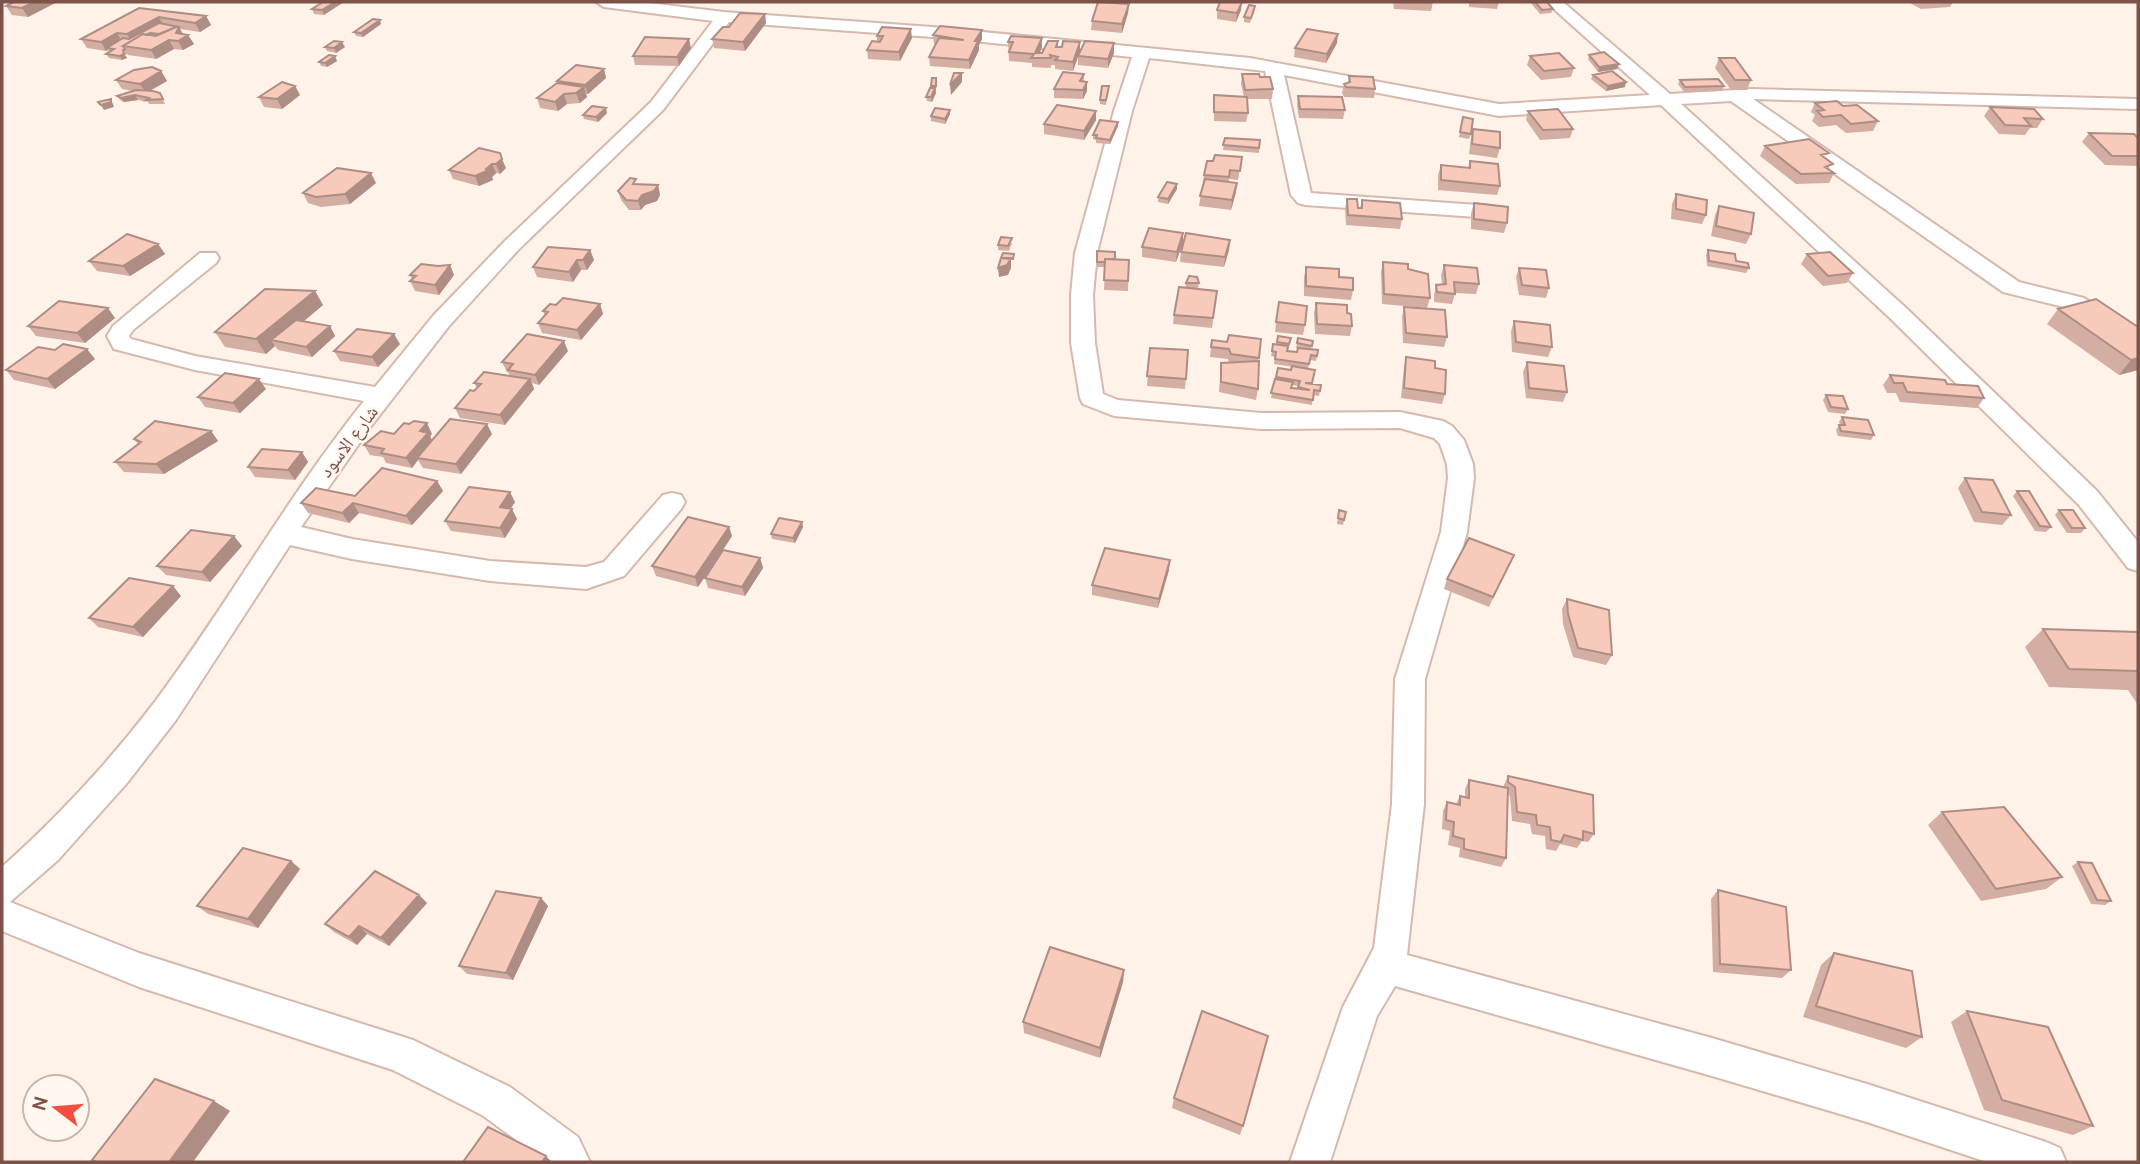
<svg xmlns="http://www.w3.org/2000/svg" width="2140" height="1164" font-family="Cabin,'Noto Naskh Arabic',sans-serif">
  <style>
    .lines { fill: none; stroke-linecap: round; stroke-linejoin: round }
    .minor-casing { stroke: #d5b9ae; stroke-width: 4 }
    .minor { fill: #fff; fill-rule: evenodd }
    .wall { fill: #d4aea2; fill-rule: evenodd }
    .shaded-wall { fill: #ad8d84 }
    .building { fill: #f7cabc; stroke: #ad8d84; stroke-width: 2 }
    .labels { text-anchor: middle; stroke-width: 5; stroke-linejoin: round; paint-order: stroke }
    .street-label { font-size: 19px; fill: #7d5248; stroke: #fff7f0 }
  </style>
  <rect width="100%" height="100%" fill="#fff2e8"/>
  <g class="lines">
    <g class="minor-casing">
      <path id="minor" d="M596 2H641L724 12 932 27 1250 58 1499 104 1650 95 1546 2H1563L1670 94 1752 89 2138 99V109L1753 99 2019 282 2084 298 2138 334V351L2130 349 2068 308 2003 292 1731 101 1681 104 1906 308 2097 491 2138 542V571L2128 568 2079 505 1890 318 1661 105 1499 116 1284 75 1311 193 1491 206 1498 208 1501 212 1498 216 1491 218 1305 205 1298 203 1291 195 1265 71 1149 58 1132 111 1097 253 1093 295 1095 343 1103 394 1118 400 1261 413 1400 412 1443 421 1452 426 1464 440 1473 464 1474 478 1467 532 1425 679 1424 804 1407 955 1712 1038 1867 1084 2046 1142 2060 1148 2066 1162H1987L1867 1122 1712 1076 1395 986 1377 1016 1330 1162H1290L1343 1007 1374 948 1392 804 1395 679 1441 532 1448 478 1447 464 1440 444 1434 438 1400 428 1261 429 1114 416 1083 404 1080 398 1071 343V295L1075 253 1114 111 1132 57 932 37 729 22 663 110 519 249 449 326 372 425 301 527 352 539 490 561 586 567 604 562 663 495 672 493 681 495 685 502 681 509 624 576 586 589 490 581 352 559 290 545 176 720 127 783 58 860 10 902 139 953 413 1040 510 1087 578 1137 590 1162H546L482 1115 393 1070 139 987 2 931V867C57 818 109 762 154 703 228 604 287 497 364 401L195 370 114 349 107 336 113 326 200 253H216L219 258 216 263 133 330 129 336 131 339 195 356 375 387 433 316 505 241 651 102 713 21 604 7Z"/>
    </g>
    <use href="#minor" class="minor"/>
  </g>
  <path class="wall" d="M57 2 28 17 12 15 6 6Z
    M323 2 324 15 314 14 312 9Z
    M1393 2H1433L1431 11 1394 9Z
    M1469 2H1499L1497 9 1469 7Z
    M1530 2H1547L1553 9 1551 13 1540 14Z
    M1908 2H1953L1950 7 1921 9Z
    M1129 4 1128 13 1122 33 1091 30 1092 21Z
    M1255 6V10L1250 23 1244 22V17Z
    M139 8 206 16 211 25 200 32 180 29 183 34 188 35 194 44 183 50 174 49 156 59 128 55V54L125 55 127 58 122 60 109 58 106 54 109 52 108 50 106 51 87 48 81 39Z
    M1217 10H1241L1236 22 1217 19Z
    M765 14 766 23 745 51 714 48 712 39 729 27Z
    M381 24 363 37 356 36 354 32Z
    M982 30V39L979 45V50L970 69 930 66 929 57 936 45 934 44 933 35Z
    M877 36 912 38 900 61 868 59 867 50 877 41Z
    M1042 38V47L1040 53H1042L1058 41V47H1062L1080 42V51L1073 71 1055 69V65H1051V68L1032 67V63L1009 61 1008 42Z
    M1337 43 1326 63 1294 57 1295 48Z
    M325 47H345L336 53 327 51Z
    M691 48 679 66 635 65 633 56Z
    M1114 53 1108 68 1078 65V56Z
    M1589 55 1619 64 1617 69 1598 72 1588 59Z
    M1530 56 1574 68 1571 77 1541 80 1527 65Z
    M1719 58 1751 80 1747 90H1731L1715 68Z
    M337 61 327 67 321 66 319 62Z
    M604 69 606 78 588 94H586L587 97 580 103 567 104 558 111 540 108 537 98 557 83V81Z
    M161 71 167 81 149 91 160 93 165 104H149L148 102 138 100 124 102 120 100 117 96 133 91 122 89 116 80Z
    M1084 74V82L1087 91 1083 99 1054 98V89Z
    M1242 74 1260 77 1273 89 1272 99H1247L1248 113 1246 122 1214 121V95L1244 97 1241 84Z
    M1593 75 1625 87 1606 91 1591 79Z
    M1349 76 1375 89 1374 98 1344 97 1342 93 1344 84 1348 83Z
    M932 78H936V93L932 102 927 101 926 97 931 88Z
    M1680 80 1724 86 1722 91 1684 92 1678 84Z
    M295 86 300 95 282 109 264 107 259 97Z
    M1108 91 1106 105 1100 104V100Z
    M1298 96 1345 110 1343 119 1299 118 1297 105Z
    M1815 103 1843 106 1878 121 1873 131 1846 133 1836 125 1819 127 1812 121 1815 115 1811 112Z
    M1990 107 2043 119 2037 128H2030L2025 135 1999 134 1984 116Z
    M1528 111 1573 129 1570 138 1540 140 1526 120Z
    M607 113 598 122 584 119 583 115Z
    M950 114 945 124 931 121V116Z
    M1463 117 1471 134 1469 139 1459 137Z
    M1096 120 1084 140 1044 134V124Z
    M1118 126 1110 144 1096 143V140L1093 139V135Z
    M1473 129 1500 148 1497 158 1469 154 1471 138Z
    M2089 133 2138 138V166L2105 165 2082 142Z
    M1225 138 1260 140 1259 153 1223 150Z
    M1765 146 1826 159 1830 170 1834 173 1829 183 1796 184 1760 156Z
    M479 148 506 168 500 174 496 173 492 177 493 180 479 186 453 179 449 170Z
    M1242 157 1238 180 1229 179V182L1236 192 1231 210 1199 206 1204 175 1213 161Z
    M1470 161 1500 186 1497 195 1438 190V175L1441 165 1468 168Z
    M376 183 350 204 321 207 308 203 303 193Z
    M637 184 658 185 660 195 657 201 645 205 641 210H629L621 200 618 191Z
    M1177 184V189L1168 204 1158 202V197Z
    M1676 194 1706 215 1702 224 1671 219 1672 204Z
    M1347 199 1358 208H1360L1362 200 1402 219 1400 229 1346 225 1345 208Z
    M1474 203 1507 223 1504 233 1471 229V213Z
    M1719 206 1751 234 1746 244 1711 236 1715 215Z
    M1230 240 1229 250 1224 267 1180 262 1181 252Z
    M1012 243 1009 251 998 250V245Z
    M1183 243 1176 262 1142 257V247Z
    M158 244 165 254 130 276 97 271 89 261Z
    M590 250 594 260 587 270H581L573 282 537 277 533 267Z
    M1708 250 1749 268 1746 273 1707 266 1706 255Z
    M1097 251 1115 259 1129 260 1128 291 1104 290 1105 267H1097Z
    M1807 254 1853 273 1847 283 1823 286 1801 264Z
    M1383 262 1408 269 1430 298 1427 308 1382 304 1381 272Z
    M450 265 454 275 439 295 415 291 410 281 412 279 410 275 438 266Z
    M1444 265 1479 284 1476 294 1455 293 1452 304 1434 302V295L1436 285 1442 284 1441 275Z
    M1306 267 1339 277 1353 290 1351 300 1304 296V277Z
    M1519 268 1549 288 1546 298 1519 295 1516 277Z
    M1186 283H1199L1198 289 1217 291 1212 328 1173 324 1174 315 1185 288Z
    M315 291 323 305 304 321 330 326 335 336 312 357 278 350 275 346 266 354 225 347 215 332Z
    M1279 302 1305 325 1303 335 1275 332Z
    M1316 303 1347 313 1352 326 1350 336 1315 334 1314 313Z
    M600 304 603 314 581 340 542 333 538 323 545 316 543 311 556 305Z
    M1404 307 1447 337 1444 347 1403 343 1402 317Z
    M2058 309 2138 327V370L2119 375 2047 324Z
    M115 318 85 343 36 336 28 326Z
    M1514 321 1552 347 1548 357 1512 352 1511 331Z
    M1278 336 1290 343 1288 350 1287 349V351L1297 352 1298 349 1296 348 1297 343 1313 341 1311 349 1318 350 1316 361 1310 360 1308 369 1274 364 1275 357 1271 356 1272 351 1276 344Z
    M1261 339 1258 361V389L1256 400 1219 392 1221 363H1229L1228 359 1210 357 1211 347 1227 342Z
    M400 344 378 367 340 361 334 351Z
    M1150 348 1188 350 1185 389 1147 386Z
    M55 350 95 359 55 389 14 380 6 370Z
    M568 351 539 385 532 383 534 389 505 425 460 418 455 408 477 388 474 383 510 376 508 372H507L502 362Z
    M1406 357 1445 394 1442 404 1401 398 1404 367Z
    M1527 362 1567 392 1563 402 1526 398 1523 372Z
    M1278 368 1291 370H1315L1312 384 1321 385 1319 396 1313 395 1312 405 1271 398ZM1292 385 1298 386V388H1291Z
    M1890 375 1947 384 1984 398 1977 408 1900 402 1896 393H1887L1883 385Z
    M266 389 240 413 205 407 198 397Z
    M1826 395 1848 409 1845 414 1828 412 1823 400Z
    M1842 417 1874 435 1871 440 1838 436 1836 430 1839 425H1840L1839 422Z
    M211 431 218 441 164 474 124 472 115 462 138 444 134 439Z
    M394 434H432L430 436 432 440 492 434 461 474 423 468 418 460 412 468 386 463 383 457 370 455 364 445Z
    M302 452 308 462 295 480 255 477 248 467Z
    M1965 478 2011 515 2002 525 1974 522 1958 488Z
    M437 481 443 491 412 525 359 513 349 523 308 513 301 503 355 496Z
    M2017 491 2051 527 2046 532 2035 531 2013 496Z
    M515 502 511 508 517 519 505 538 451 531 445 521Z
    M1339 510 1344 520 1343 525 1337 524Z
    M2059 510 2085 528 2081 533H2067L2055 515Z
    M802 522 803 527 795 543 772 539 771 534Z
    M729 527 732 536 723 550 760 558 763 568 745 596 708 588 705 578 721 553 698 587 656 576 652 566Z
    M242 546 210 582 166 575 157 566Z
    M1509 565 1489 607 1444 589 1447 579Z
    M1169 570 1158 608 1092 595V585Z
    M181 596 143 637 98 627 89 618Z
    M1567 599 1612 655 1606 665 1573 657 1563 624 1562 609Z
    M2043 629 2138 632V705L2128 690 2049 687 2025 647Z
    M1508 776 1594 834 1588 842 1582 841 1577 848 1560 844 1556 851 1546 849 1545 836 1532 834 1530 824 1512 821 1510 796 1508 794 1506 858 1501 867 1459 857 1460 848 1448 845 1450 831 1442 829 1443 811 1447 802 1456 804 1460 796 1465 797V789L1469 780 1503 787Z
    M1942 812 2062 877 2046 889 1981 901 1928 825Z
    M291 861 300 869 258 928 208 914 197 906Z
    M2078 862 2111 901 2105 905 2091 904 2072 866Z
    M1718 890 1791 970 1782 978 1713 972 1711 899Z
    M419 895 427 903 389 946 367 934 357 945 334 932 325 924Z
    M541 898 548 906 513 980 467 974 459 966Z
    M1834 953 1922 1037 1906 1048 1803 1017 1821 965Z
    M1124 970 1123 982 1100 1058 1024 1033 1023 1022Z
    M1967 1011 2093 1126 2073 1135 1984 1110 1951 1022Z
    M1174 1098 1243 1126 1240 1135 1172 1108Z"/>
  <path class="shaded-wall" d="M34 2H57L28 17 22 8Z
    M335 2H344L324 15 322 10Z
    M1242 2 1241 10 1236 22 1237 13Z
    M1129 4 1128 13 1122 33V24Z
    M765 14 766 23 745 51 743 42Z
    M206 16 211 25 200 32 195 23Z
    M159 17 164 26 150 34 152 37 133 48 132 43 127 34Z
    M380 20 381 24 363 37 361 33Z
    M179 27 184 36 188 35 194 44 183 50 178 41 176 34Z
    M911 29 912 38 900 61 899 52Z
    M982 30V39L979 45V50L970 69 969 60 975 41Z
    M117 33 122 42 107 48 108 50 106 51 101 42Z
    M1338 34 1337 43 1326 63 1327 54Z
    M1042 38V47L1037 58 1035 53Z
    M689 39 691 48 679 66 677 57Z
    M169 40 174 49 156 59 151 50Z
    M342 42 345 47 336 53 334 48Z
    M1080 42V51L1073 71V62Z
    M1114 43V53L1108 68V59Z
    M124 54 127 58 122 60 120 56Z
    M335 56 337 61 327 67 325 63Z
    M1619 64 1617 69 1598 72 1599 67Z
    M604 69 606 78 588 94 585 85Z
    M161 71 167 81 146 93 140 84Z
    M962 73V82L951 95 950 85Z
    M1087 82V91L1083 99V90Z
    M1626 82 1625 87 1606 91 1608 86Z
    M295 86 300 95 282 109 277 99Z
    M584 87 587 97 580 103 576 93Z
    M935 88 936 93 932 102 931 97Z
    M564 94 567 104 558 111 555 102Z
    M135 95 138 100 124 102 121 98Z
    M111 99 114 107 104 110 101 105Z
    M606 108 607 113 598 122 596 117Z
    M950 110V114L945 124V119Z
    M1096 111V120L1084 140V131Z
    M1118 122V126L1110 144V140Z
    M502 159 506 168 500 174 496 164Z
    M492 164 496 173 492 177 493 180 479 186 475 176Z
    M371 173 376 183 350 204 345 194Z
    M1237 183 1236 192 1231 210 1232 200Z
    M1177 184V189L1168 204V199Z
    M658 185 660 195 657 201 645 205 641 210 638 201 642 195Z
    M1183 233V243L1176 262 1177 252Z
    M1230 240 1229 250 1224 267 1225 257Z
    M158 244 165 254 130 276 123 266Z
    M590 250 594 260 587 270 583 260Z
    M1011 258V268L1008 275 999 277 998 268Z
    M577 260 581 270 573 282 569 272Z
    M450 265 454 275 439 295 435 285Z
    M315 291 323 305 279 342 271 340 275 346 266 354 256 339Z
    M600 304 603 314 581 340 577 330Z
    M108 308 115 318 85 343 77 333Z
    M330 326 335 336 312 357 306 347Z
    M394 334 400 344 378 367 372 357Z
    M564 341 568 351 539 385 535 375Z
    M87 349 95 359 55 389 47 379Z
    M2138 358V370L2119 375 2131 360Z
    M259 379 266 389 240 413 233 403Z
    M530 379 534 389 505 425 500 415Z
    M427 423 432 434 430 436 433 443 417 458 418 460 412 468 406 458 420 431Z
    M487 424 492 434 461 474 456 464Z
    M211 431 218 441 164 474 156 464Z
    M302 452 308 462 295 480 288 470Z
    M437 481 443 491 412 525 406 516Z
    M510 492 515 502 505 517 500 507Z
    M353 503 359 513 349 523 342 513Z
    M512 509 517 519 505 538 500 528Z
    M802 522 803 527 795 543 793 538Z
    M729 527 732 536 698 587 695 577Z
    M234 536 242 546 210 582 202 572Z
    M760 558 763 568 745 596 742 587Z
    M1170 560 1169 570 1158 608 1159 599Z
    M173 586 181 596 143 637 133 627Z
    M291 861 300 869 258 928 248 919Z
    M419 895 427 903 389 946 381 938Z
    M541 898 548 906 513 980 506 973Z
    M359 926 367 934 357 945 349 937Z
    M1124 970 1123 982 1100 1058V1048Z
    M214 1101 230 1111 193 1162H169Z
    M546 1156 552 1162H542Z"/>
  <path class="building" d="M14 2H34L22 8 6 6Z
    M323 2H335L322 10 312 9Z
    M1098 2 1129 4 1122 24 1092 21Z
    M1220 2H1242L1237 13 1217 10Z
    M1535 2H1547L1553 9 1542 10Z
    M1249 5 1255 6 1251 18 1244 17Z
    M139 8 206 16 195 23 159 17 127 34 117 33 101 42 81 39Z
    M740 13 765 14 743 42 712 39 723 27H729Z
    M373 19 380 20 361 33 354 32Z
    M159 23 179 27H176L159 34 150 33 146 35 143 34 123 46 125 49 123 50 124 54 120 56 106 54 114 49 107 48 123 38 129 39Z
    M940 26 982 30 975 41H978L969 60 929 57 939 38 964 40 933 35Z
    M176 27H179L176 33 188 35 178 41 169 40 151 50 123 46 143 34 156 36Z
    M882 27 911 29 899 52 867 50 872 41 880 42 883 36H877Z
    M1307 29 1338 34 1327 54 1295 48Z
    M1011 36 1042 38 1035 53H1042L1048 41H1058L1056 47H1062L1063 41 1080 42 1073 62 1055 60 1058 57 1050 55 1051 58H1031L1034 54 1009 52 1013 42H1008Z
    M645 37 689 39 677 57 633 56Z
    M334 41 342 42 334 48 325 47Z
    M1085 41 1114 43 1108 59 1078 56Z
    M1604 52 1619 64 1599 67 1589 55Z
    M1559 53 1574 68 1544 71 1530 56Z
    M329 55 335 56 325 63 319 62Z
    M1719 58H1735L1751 80H1735Z
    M576 65 604 69 585 85 557 81Z
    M152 67 161 71 140 84 116 80 134 70Z
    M1612 71 1626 82 1608 86 1593 75Z
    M1063 72 1084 74 1080 81 1087 82 1083 90 1054 89Z
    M954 73H962L950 85Z
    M1242 74H1259L1260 77H1270L1273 89 1245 90Z
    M1349 76 1373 77 1375 89 1346 87 1344 84 1350 82Z
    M932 78H936V86H931Z
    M1718 79 1724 86 1685 87 1680 80Z
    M282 82 295 86 277 99 259 97Z
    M557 83 584 87 576 93 564 94 555 102 537 98Z
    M1102 86H1109L1106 100H1100Z
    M930 88H935L931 97H926Z
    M136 90 153 91 160 93 163 99 146 100 149 98 135 95 121 98 117 96Z
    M1214 95 1247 97 1248 113 1214 112Z
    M1298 96 1342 97 1345 110 1300 109Z
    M111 99V102L101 105 98 102Z
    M1837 101 1843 106 1857 105 1878 121 1851 124 1841 115 1823 117 1817 111 1824 110 1815 103Z
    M1057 105 1096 111 1084 131 1044 124Z
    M592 106 606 108 596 117 583 115Z
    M1990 107 2034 109 2043 119 2024 118 2031 126 2005 125Z
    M935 108 950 110 945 119 931 116Z
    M1558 109 1573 129 1543 130 1528 111Z
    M1463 117 1473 119 1471 134 1460 132Z
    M1100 120 1118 122 1110 140 1096 138 1097 135H1093Z
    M1473 129 1500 132V148L1472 144Z
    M2089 133 2134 134 2138 138V156H2112Z
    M1225 138 1260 140 1259 148 1223 145Z
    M1809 139 1829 153 1821 155 1833 164 1825 167 1834 173 1801 174 1765 146Z
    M479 148 500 153 502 159 496 164H492L486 169 489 170 475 176 449 170Z
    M1215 155 1242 157 1240 171 1230 170 1229 177 1204 175 1207 161H1213Z
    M1470 161 1498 164 1500 186 1441 180V165L1470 168Z
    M337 168 371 173 345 194 316 197 303 193Z
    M630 178 636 179 633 184 658 185 654 191 642 195 638 201 626 200 618 191Z
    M1205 179 1237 183 1232 200 1200 196Z
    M1167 182 1177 184 1168 199 1158 197Z
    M1676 194 1707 200 1706 215 1676 209Z
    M1347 199H1357L1358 208H1362V200L1400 203 1402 219 1348 215Z
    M1474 203 1508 207 1507 223 1474 219Z
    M1719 206 1754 213 1751 234 1716 226Z
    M1149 228 1183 233 1177 252 1142 247Z
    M1186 233 1230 240 1225 257 1181 252Z
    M127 234 158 244 123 266 89 261Z
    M1001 237 1012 238 1008 246 998 245Z
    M548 247 590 250 583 260H577L569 272 533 267Z
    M1708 250 1735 254 1736 261 1748 263 1749 268 1709 261Z
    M1097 251 1115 252V259H1105V262H1097Z
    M1830 252 1853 273 1828 276 1807 254Z
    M1003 253 1014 254 1013 259 1001 258Z
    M1001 258H1011L1007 265 998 268Z
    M1105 259 1129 260 1128 281 1104 280Z
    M1383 262 1408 264V269L1428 274 1430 298 1384 294Z
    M421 264 438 266 450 265 435 285 410 281 416 276 410 275Z
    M1444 265 1477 268 1479 284 1454 282 1455 294 1437 292 1436 285 1446 284Z
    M1306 267 1339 269V277L1353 278V290L1306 286Z
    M1519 268 1546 270 1549 288 1522 285Z
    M1189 276 1197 277 1199 283H1186Z
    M1179 287 1217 291 1213 318 1174 315Z
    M265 289 315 291 256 339 215 332Z
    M563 298 600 304 577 330 538 323 548 312 543 311 550 304 556 305Z
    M2096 299 2138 327V358L2131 360 2058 309Z
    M59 301 108 308 77 333 28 326Z
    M1279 302 1307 306 1305 325 1276 322Z
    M1316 303 1347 305V313L1351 314 1352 326 1317 324Z
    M1404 307 1445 310 1447 337 1406 333Z
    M296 320 330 326 306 347 271 340Z
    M1514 321 1550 325 1552 347 1516 342Z
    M357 329 394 334 372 357 334 351Z
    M527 334 564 341 535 375 508 370 513 364 502 362Z
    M1229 335 1261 339 1259 358 1231 354 1229 349 1211 347 1212 340 1227 342Z
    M1278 336 1291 338 1289 344 1277 342Z
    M1298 338 1313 341 1312 346 1297 343Z
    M63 344 87 349 47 379 6 370 38 347 55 350Z
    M1273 344 1288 346 1287 351 1297 352 1298 348 1318 350 1317 356 1311 355 1309 364 1275 359 1276 352 1272 351Z
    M1150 348 1188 350 1186 379 1147 376Z
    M1406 357 1435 361V368L1446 370 1445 394 1404 388Z
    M1259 361 1258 389 1221 382V363Z
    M1527 362 1564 366 1567 392 1529 388Z
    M1292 366 1315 370 1312 383H1305L1321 385 1320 391 1314 390 1313 400 1271 393 1275 379 1293 382 1291 388 1310 390 1298 387 1300 381 1276 377 1278 368 1291 370Z
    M484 372 530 379 500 415 455 408 470 390 474 391 481 384 474 383Z
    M225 373 259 379 233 403 198 397Z
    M1890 375 1945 380 1947 384 1978 386 1984 398 1907 392 1903 383H1894Z
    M1826 395 1843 396 1848 409 1831 407Z
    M1842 417 1868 420 1874 435 1841 431 1839 425H1845Z
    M450 419 487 424 456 464 417 458Z
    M155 421 211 431 156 464 115 462 141 442 134 439Z
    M414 421 427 423 420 431 428 433 406 458 381 453 384 449 364 445 381 431 394 434 404 423 409 424Z
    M262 449 302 452 288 470 248 467Z
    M382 468 437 481 406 516 353 503 342 513 301 503 316 488 355 496Z
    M1965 478 1993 480 2011 515 1982 512Z
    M469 487 510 492 500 507 512 509 500 528 445 521Z
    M2017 491H2029L2051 527 2040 526Z
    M1339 510 1346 512 1344 520 1338 518Z
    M2059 510H2073L2085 528H2072Z
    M688 517 729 527 695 577 652 566Z
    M779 518 802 522 793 538 771 534Z
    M191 530 234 536 202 572 157 566Z
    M1469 538 1514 555 1493 597 1447 579Z
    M1105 548 1170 560 1159 599 1092 585Z
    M723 550 760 558 742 587 705 578Z
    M129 578 173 586 133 627 89 618Z
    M1567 599 1609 610 1612 655 1578 648 1568 614Z
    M2043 629 2138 632V671L2069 669Z
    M1508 776 1593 795 1594 834 1583 831V840L1564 835 1561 842 1551 840 1550 827 1537 825 1536 815 1517 812 1515 787 1508 782Z
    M1469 780 1508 788 1506 858 1464 849V839L1453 836 1454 822 1446 820 1447 802 1460 805V796L1469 798Z
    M2004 807 2062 877 1996 889 1942 812Z
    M243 848 291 861 248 919 197 906Z
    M2078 862 2092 863 2111 901 2097 900Z
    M375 871 419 895 381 938 359 926 349 937 325 924Z
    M1718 890 1786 907 1791 970 1720 964Z
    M496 891 541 898 506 973 459 966Z
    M1050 947 1124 970 1100 1048 1023 1022Z
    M1834 953 1912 971 1922 1037 1816 1006Z
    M1202 1011 1268 1036 1243 1126 1174 1098Z
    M1967 1011 2048 1027 2093 1126 2002 1100Z
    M155 1079 214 1101 169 1162H97L92 1160Z
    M488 1127 546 1156 542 1162H463Z"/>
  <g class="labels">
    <g class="street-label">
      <text transform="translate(348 441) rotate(-53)" y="7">شارع الاسود</text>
    </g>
  </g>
  <rect width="2140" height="1164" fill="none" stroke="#7d5248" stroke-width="7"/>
  <g transform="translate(56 1108) rotate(286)"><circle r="33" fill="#fff7f0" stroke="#cbb5ad" stroke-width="2"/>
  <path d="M0-5L12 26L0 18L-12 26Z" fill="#f54c40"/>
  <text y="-10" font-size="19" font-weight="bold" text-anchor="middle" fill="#7d5248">N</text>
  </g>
</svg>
